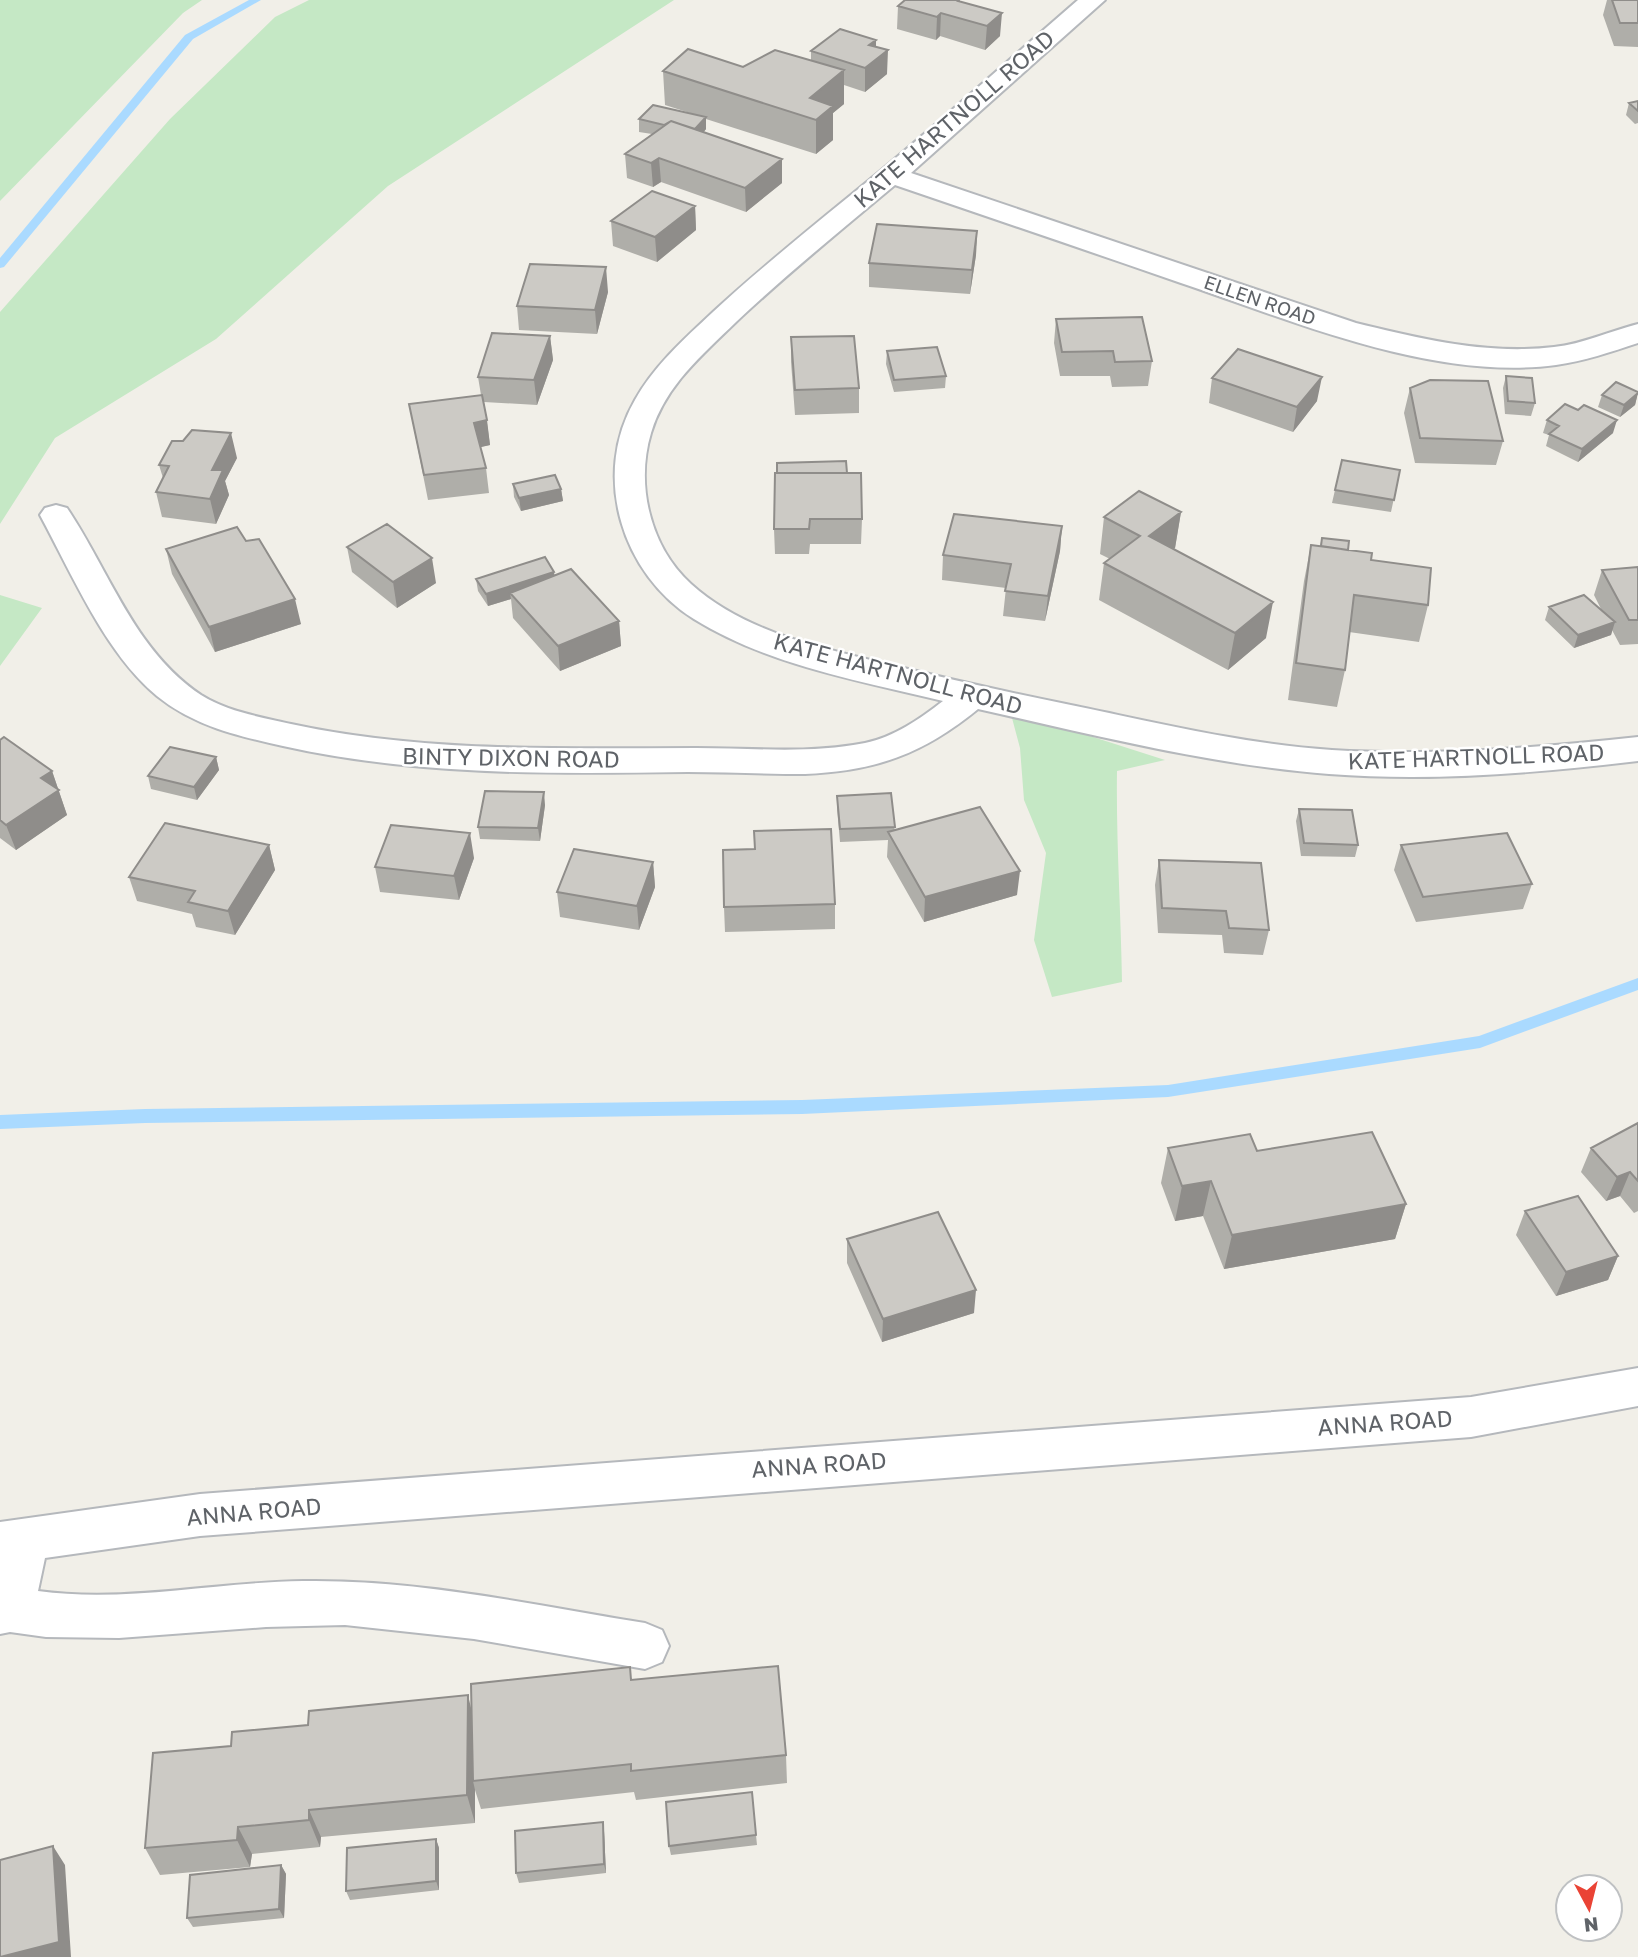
<svg xmlns="http://www.w3.org/2000/svg" width="1638" height="1957" font-family="'Golos Text',sans-serif">
  <style>
    .green { fill: #c5e8c5 }
    .lines { fill: none; stroke-linecap: round; stroke-linejoin: round }
    .stream { fill: #aadaff; fill-rule: evenodd }
    .street-casing { stroke: #b5b8bc; stroke-width: 4 }
    .street { fill: #fff; fill-rule: evenodd }
    .wall { fill: #afaea9 }
    .shaded-wall { fill: #8f8d8a }
    .building { fill: #cccac5; stroke: #8f8d8a; stroke-width: 2 }
    .labels { text-anchor: middle; stroke-width: 5; stroke-linejoin: round; paint-order: stroke }
    .far-street-label { font-size: 19px; fill: #5f6368; stroke: #fff }
    .street-label { font-size: 23px; fill: #5f6368; stroke: #fff }
  </style>
  <rect width="100%" height="100%" fill="#f1efe8"/>
  <path class="green" d="M0 0H202L183 13 0 201Z
    M309 0H674L388 186 216 339 55 438 0 524V312L170 119 275 17Z
    M0 595 42 608 0 666Z
    M1012 718 1065 728 1165 760 1117 771C1116 841 1121 912 1122 982L1052 997 1034 940 1046 853 1024 800 1020 748Z"/>
  <g class="lines">
    <path class="stream" d="M249 0H261L193 39 4 267 0 268V258L185 35Z
      M1638 978V990L1480 1048 1168 1097 802 1114 145 1123 0 1129V1115L145 1109 802 1100 1168 1085 1479 1036Z"/>
    <g class="street-casing">
      <path id="street" d="M1078 0H1105L911 173 1356 323C1421 339 1488 355 1554 347 1583 344 1610 331 1638 324V343C1611 352 1584 361 1556 365 1433 381 1296 322 1181 283 1086 250 991 218 895 185 841 230 787 274 736 322 702 355 665 386 651 433 635 486 651 548 691 584 745 633 823 648 891 665 949 679 1007 692 1066 704 1154 722 1242 744 1332 750 1434 756 1536 748 1638 737V761C1536 773 1432 782 1329 774 1211 765 1094 735 978 709 923 754 876 771 805 774 766 774 727 772 688 772 552 774 417 776 283 746 238 736 194 726 157 696 105 653 72 574 40 515L45 508 56 505 67 508C110 572 134 650 201 695 228 712 261 717 291 724 425 753 560 748 696 748 753 748 809 754 865 743 894 737 920 719 943 701 860 681 768 665 694 619 622 574 591 476 635 400 654 366 684 339 713 312 766 263 823 218 879 172 947 116 1012 57 1078 0Z
        M1638 1368V1406L1471 1437 200 1536 45 1558 38 1591C126 1603 215 1582 303 1581 418 1579 532 1605 645 1623L662 1630 669 1646 662 1662 645 1669 474 1639 345 1625 266 1627 119 1638 46 1637 10 1632 0 1634V1522L200 1494 1471 1397Z"/>
    </g>
    <use href="#street" class="street"/>
  </g>
  <path class="wall" d="M1607 0H1638V47L1614 46 1603 15Z
    M964 3 1000 36 985 50 940 36 936 40 897 29 898 6Z
    M876 47 887 74 865 92 844 85V104L833 113V140L816 154 706 119V129L704 132 782 183 746 212 661 182 653 187 627 178 625 154 652 134 639 132V119L690 113 665 105 663 71 743 67 811 60V51Z
    M1638 101V123L1635 124 1626 115 1629 103Z
    M695 206 696 230 657 262 613 246 611 221Z
    M977 231 976 255 970 294 869 287V263Z
    M608 292 597 334 519 330 517 306Z
    M1056 319 1152 361 1148 386 1112 387 1110 376H1060L1054 343Z
    M550 336 553 360 537 405 484 402 490 445 480 447 486 468 489 493 428 500 409 404 481 395 478 377Z
    M791 337 859 388V413L795 415 791 362Z
    M887 351 946 376 945 388 894 392 886 364Z
    M1506 376 1535 403 1531 416 1505 414 1503 388Z
    M1212 378 1317 401 1293 432 1209 403Z
    M1410 388 1503 441 1496 465 1415 463 1404 413Z
    M1638 392 1635 405 1620 417 1598 407 1602 395Z
    M1547 420 1613 433 1578 462 1546 446 1549 435 1543 433Z
    M237 458 225 481 229 495 216 524 162 517 156 492 163 478 159 465Z
    M1400 470 1391 512 1332 503 1335 490Z
    M847 473 862 519 861 544H810L809 554H775L774 529Z
    M513 484 561 489 563 501 521 511 514 497Z
    M1181 512 1175 548 1173 549 1266 638 1228 670 1099 600 1104 563 1110 559 1100 554 1104 517Z
    M1062 526 1060 551 1045 621 1003 616 1006 588 942 580 943 555Z
    M1322 538 1371 560 1428 605 1419 642 1349 632 1345 670 1337 707 1288 700 1304 581 1311 545 1320 546Z
    M246 541 301 624 215 652 172 574 166 549Z
    M347 547 436 583 397 608 352 572Z
    M1638 567V644L1620 645 1612 630 1611 635 1574 648 1545 620 1549 607 1602 611 1594 595 1602 570Z
    M555 575 619 621 621 646 560 671 513 618 511 599 488 606 478 591 476 579Z
    M0 740 52 771 67 815 16 850 0 838Z
    M216 757 219 770 197 800 151 789 148 776Z
    M837 796 895 827 894 830 1017 895 924 922 887 857 888 840 840 842 837 808Z
    M545 805 540 841 480 839 478 827Z
    M1299 809 1358 845 1355 857 1301 856 1296 821Z
    M269 845 275 870 235 935 196 927 192 914 137 901 129 877Z
    M1401 845 1532 884 1523 909 1416 922 1394 870Z
    M474 858 459 900 380 892 375 867Z
    M1159 860 1269 930 1263 955 1224 953 1222 935 1158 933 1155 885Z
    M653 862 655 887 639 930 560 917 557 892Z
    M835 904V929L725 932 724 907Z
    M1638 1123V1211L1634 1213 1620 1196 1606 1201 1581 1172 1591 1148Z
    M1168 1148 1257 1151 1406 1204 1395 1239 1224 1269 1203 1216 1175 1221 1161 1183Z
    M1525 1211 1618 1256 1608 1280 1556 1296 1516 1235Z
    M847 1239 974 1313 882 1342 847 1263Z
    M632 1680 786 1755 787 1783 636 1800 634 1792 481 1809 475 1790V1823L321 1837 320 1847 252 1854 250 1867 160 1875 145 1848 231 1746 472 1710Z
    M604 1831 606 1873 519 1883 516 1873Z
    M756 1835 757 1845 671 1855 669 1846Z
    M436 1839 439 1848V1890L350 1900 346 1891Z
    M281 1865 286 1874 284 1918 193 1927 187 1918Z"/>
  <path class="shaded-wall" d="M941 13 940 36 936 40 937 17Z
    M1002 13 1000 36 985 50 987 26Z
    M876 40V60L888 50 887 74 865 92V68L869 45Z
    M844 70V104L833 113V140L816 154V120L810 98Z
    M706 117V129L693 144V132Z
    M659 158 661 182 653 187 651 163Z
    M782 159V183L746 212 745 188Z
    M695 206 696 230 657 262 655 237Z
    M977 231 976 255 970 294 972 270Z
    M606 267 608 292 597 334 595 310Z
    M550 336 553 360 537 405 534 380Z
    M1322 377 1317 401 1293 432 1297 407Z
    M1638 393 1635 405 1620 417 1624 405Z
    M487 420 490 445 477 448 474 423Z
    M1617 420 1613 433 1578 462 1582 449Z
    M231 433 237 458 225 481 229 495 216 524 210 499 212 470Z
    M561 489 563 501 521 511 519 498Z
    M1181 512 1175 548 1144 573 1149 536Z
    M1062 526 1060 551 1045 621 1048 596Z
    M432 558 436 583 397 608 393 582Z
    M554 572 556 584 510 593 511 599 488 606 486 594Z
    M295 599 301 624 215 652 209 627Z
    M1273 602 1266 638 1228 670 1235 633Z
    M619 621 621 646 560 671 558 646Z
    M1615 622 1611 635 1574 648 1578 635Z
    M216 757 219 770 197 800 194 787Z
    M52 771 67 815 16 850 6 825 41 778Z
    M544 792 545 805 540 841 538 828Z
    M470 833 474 858 459 900 454 876Z
    M269 845 275 870 235 935 228 911Z
    M653 862 655 887 639 930 637 906Z
    M1020 871 1017 895 924 922 925 897Z
    M1630 1172 1620 1196 1606 1201 1617 1177Z
    M1211 1181 1203 1216 1175 1221 1182 1186Z
    M1406 1204 1395 1239 1224 1269 1232 1235Z
    M1618 1256 1608 1280 1556 1296 1566 1272Z
    M976 1290 974 1313 882 1342 883 1319Z
    M468 1695 475 1725 473 1781 475 1790V1823L467 1795Z
    M309 1810 321 1837 320 1847 309 1820Z
    M603 1822 604 1831 606 1873 604 1864Z
    M238 1827 252 1854 250 1867 237 1840Z
    M436 1839 439 1848V1890L436 1881Z
    M53 1846 65 1865 71 1957H2Z
    M281 1865 286 1874 284 1918 279 1909Z"/>
  <path class="building" d="M905 0H959L958 1 1002 13 987 26 941 13 937 17 898 6Z
    M1612 0H1638V23H1620Z
    M840 29 876 40 869 45 888 50 865 68 811 51Z
    M688 49 743 67 775 50 844 70 810 98 833 106 816 120 663 71Z
    M1638 101V111L1629 103Z
    M653 105 706 117 695 129 671 121 664 125 639 119Z
    M671 121 782 159 745 188 659 158 651 163 625 154Z
    M652 191 695 206 655 237 611 221Z
    M877 224 977 231 972 270 869 263Z
    M530 264 606 267 595 310 517 306Z
    M1142 317 1152 361 1115 362 1113 351 1062 352 1056 319Z
    M492 333 550 336 534 380 478 377Z
    M854 336 859 388 795 390 791 337Z
    M937 347 946 376 894 380 887 351Z
    M1238 349 1322 377 1297 407 1212 378Z
    M1506 376 1532 378 1535 403 1508 401Z
    M1430 380 1488 381 1503 441 1420 438 1410 388Z
    M1616 382 1638 392V393L1624 405 1602 395Z
    M482 395 487 420 474 423 486 468 424 475 409 404Z
    M1565 404 1578 410 1584 405 1617 420 1582 449 1549 434 1559 426 1547 420Z
    M192 430 231 433 212 470H223L210 499 156 492 169 466 159 465 172 441H183Z
    M1342 460 1400 470 1394 500 1335 490Z
    M846 461 847 473H777V463Z
    M775 473H861L862 519H810L809 529H774Z
    M555 475 561 489 519 498 513 484Z
    M1139 491 1181 512 1149 536 1273 602 1235 633 1104 563 1140 536 1104 517Z
    M954 514 1062 526 1048 596 1005 591 1011 564 943 555Z
    M387 524 432 558 393 582 347 547Z
    M237 527 246 541 259 539 295 599 209 627 166 549Z
    M1322 538 1349 541 1348 550 1321 546Z
    M1311 545 1372 553 1371 560 1431 568 1428 605 1354 595 1345 670 1296 663Z
    M545 557 554 572 486 594 476 579Z
    M1638 567V620H1629L1602 570Z
    M571 569 619 621 558 646 510 593Z
    M1584 595 1615 622 1578 635 1549 607Z
    M4 737 52 771 41 778 59 790 6 825 0 820V740Z
    M170 747 216 757 194 787 148 776Z
    M485 791 544 792 538 828 478 827Z
    M891 793 895 827 840 829 837 796Z
    M980 807 1020 871 925 897 888 832Z
    M1299 809 1352 810 1358 845 1304 843Z
    M165 823 269 845 228 911 188 902 195 891 129 877Z
    M391 825 470 833 454 876 375 867Z
    M831 829 835 904 724 907 723 850 755 849 754 831Z
    M1507 833 1532 884 1423 897 1401 845Z
    M574 849 653 862 637 906 557 892Z
    M1159 860 1261 863 1269 930 1229 928 1226 911 1162 908Z
    M1638 1123V1181L1630 1172 1617 1177 1591 1148Z
    M1372 1132 1406 1204 1232 1235 1211 1181 1182 1186 1168 1148 1250 1134 1257 1151Z
    M1578 1196 1618 1256 1566 1272 1525 1211Z
    M938 1212 976 1290 883 1319 847 1239Z
    M778 1666 786 1755 631 1771V1764L473 1781 471 1684 630 1667 631 1680Z
    M468 1695 467 1795 309 1810V1820L238 1827 237 1840 145 1848 153 1753 231 1746 232 1732 308 1725 309 1711Z
    M752 1792 756 1835 669 1846 666 1802Z
    M603 1822 604 1864 516 1873 515 1831Z
    M436 1839V1881L346 1891 347 1848Z
    M53 1846 59 1942 0 1957V1860Z
    M281 1865 279 1909 187 1918 190 1875Z"/>
  <g class="labels">
    <g class="far-street-label">
      <text transform="translate(1260 300) rotate(19)" y="7">ELLEN ROAD</text>
    </g>
    <g class="street-label">
      <text transform="translate(954 119) rotate(-41)" y="8">KATE HARTNOLL ROAD</text>
      <text transform="translate(898 674) rotate(15)" y="8">KATE HARTNOLL ROAD</text>
      <text transform="translate(1476 757) rotate(-2)" y="8">KATE HARTNOLL ROAD</text>
      <text transform="translate(511 758) rotate(1)" y="8">BINTY DIXON ROAD</text>
      <text transform="translate(1385 1423) rotate(-4)" y="8">ANNA ROAD</text>
      <text transform="translate(819 1465) rotate(-4)" y="8">ANNA ROAD</text>
      <text transform="translate(254 1512) rotate(-5)" y="8">ANNA ROAD</text>
    </g>
  </g>
  <g transform="translate(1589 1908) rotate(173)"><circle r="33" fill="#ffffff" stroke="#bfc1c3" stroke-width="2"/>
  <path d="M0-5L12 26L0 18L-12 26Z" fill="#ea4335"/>
  <text y="-10" font-size="19" font-weight="bold" text-anchor="middle" fill="#5f6368">N</text>
  </g>
</svg>
